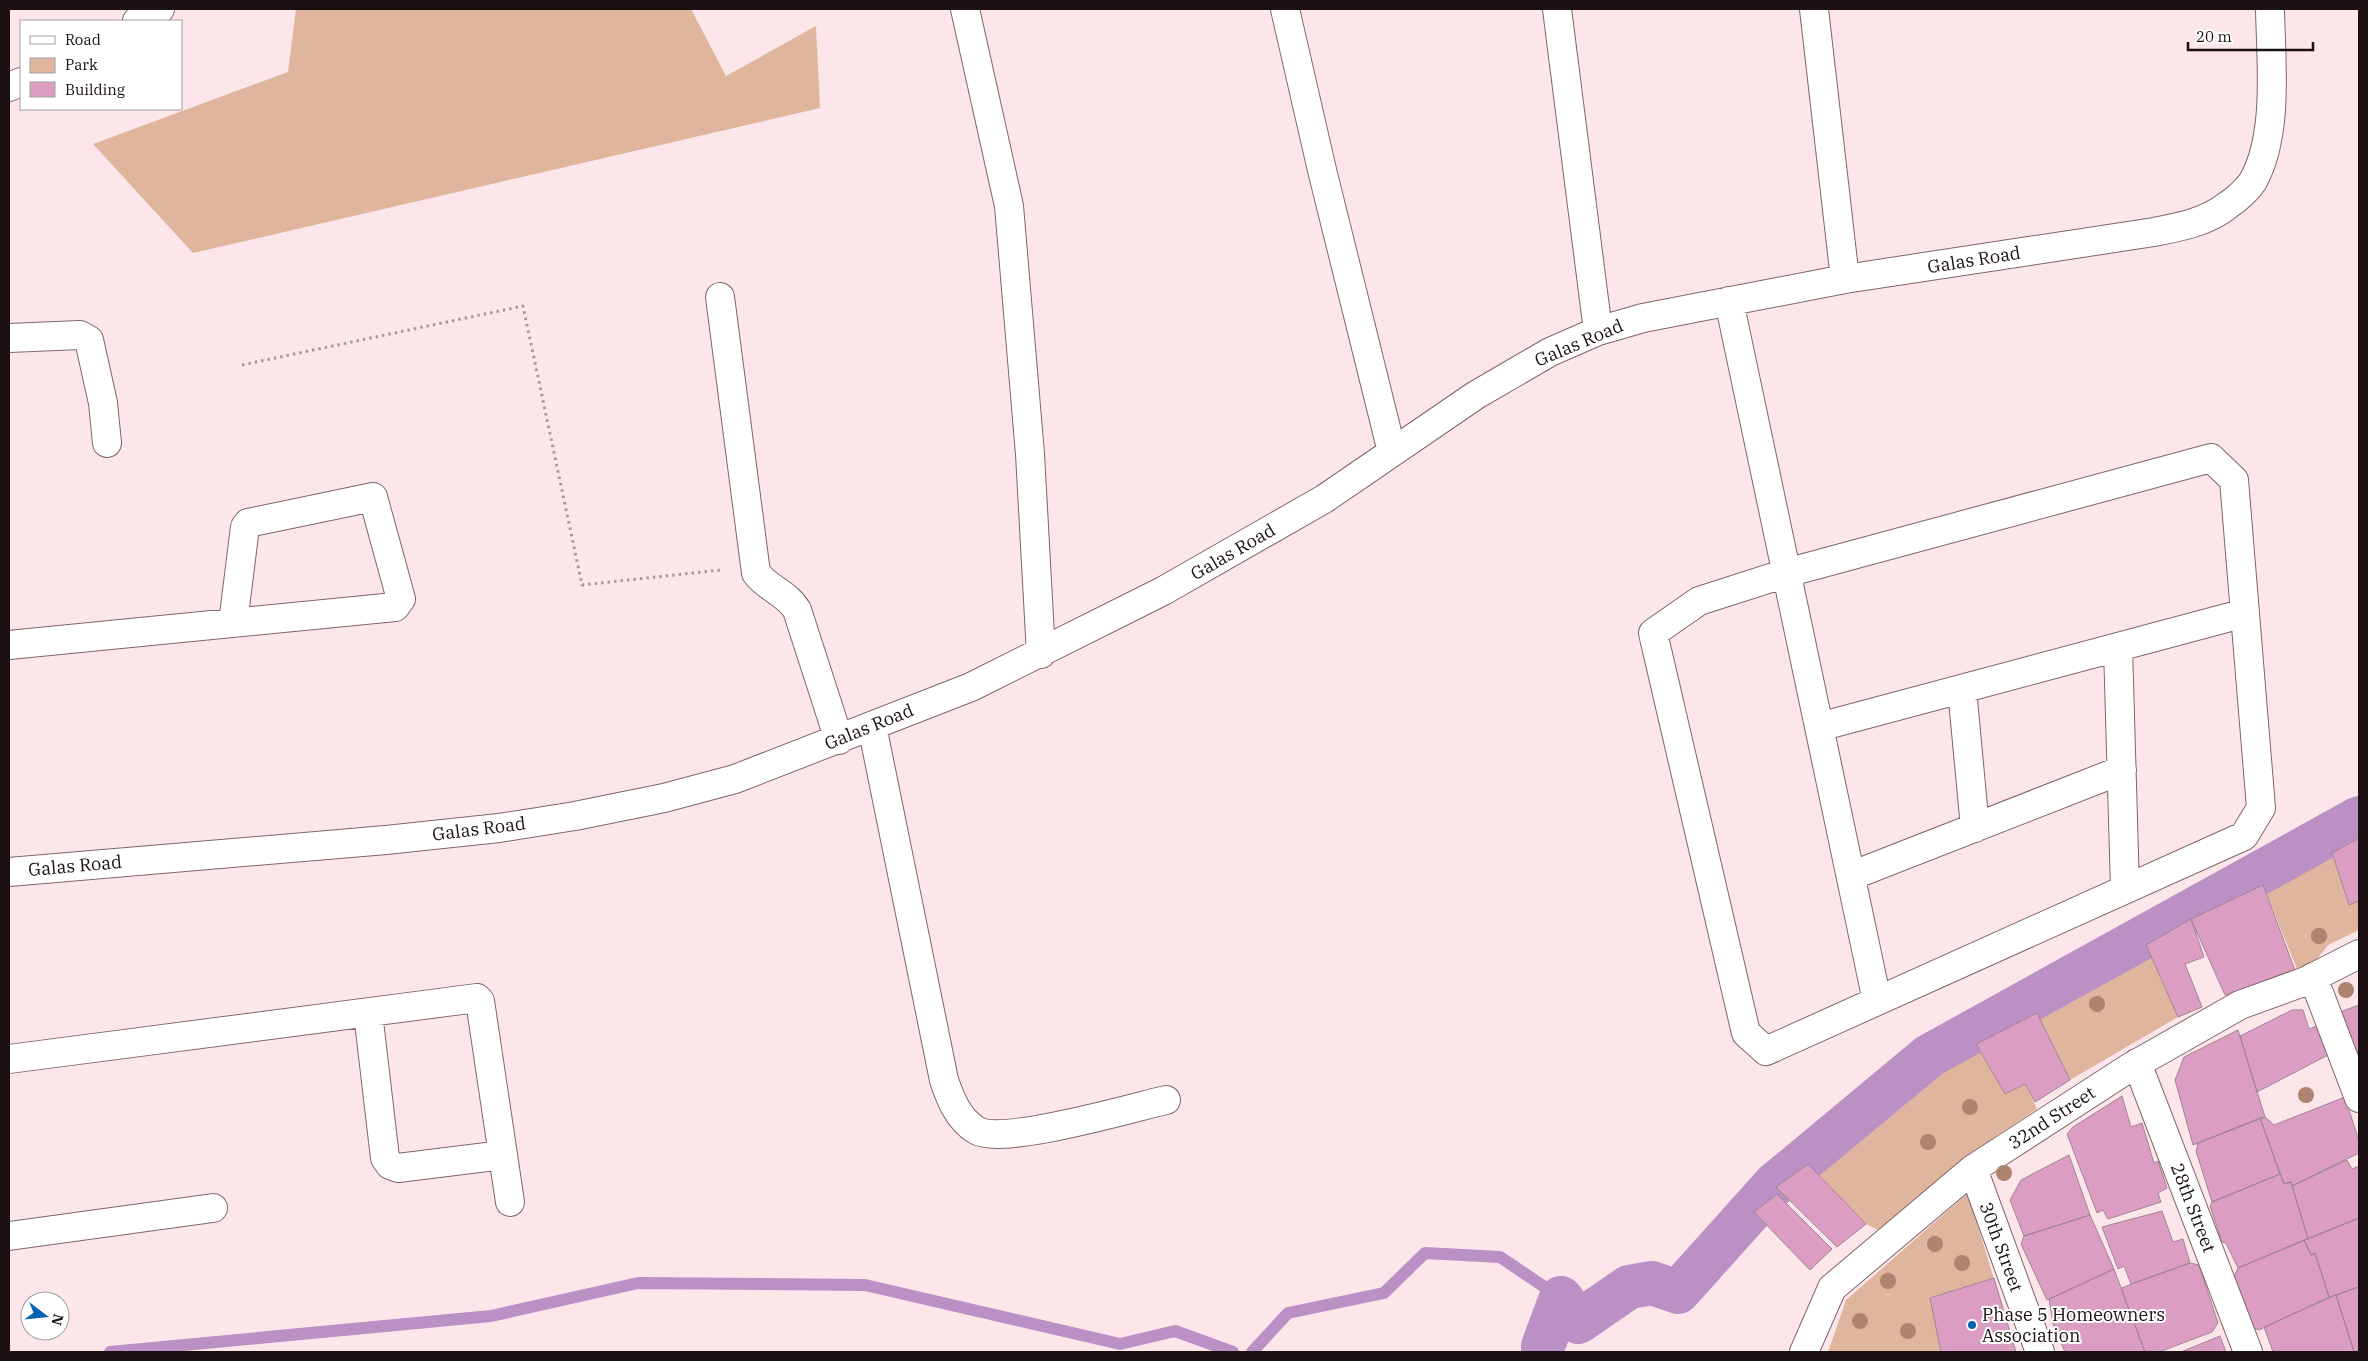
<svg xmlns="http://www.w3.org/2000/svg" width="2368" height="1361" font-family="'IBM Plex Serif',serif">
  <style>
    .green { fill: #dfb59d }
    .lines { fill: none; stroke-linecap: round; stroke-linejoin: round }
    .stream { stroke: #bb91c5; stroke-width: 12 }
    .canal { stroke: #bb91c5; stroke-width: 44 }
    .building { fill: #dc9dc3; stroke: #a08595 }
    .minor-casing { stroke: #82646a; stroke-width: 30 }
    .path { stroke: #aa989b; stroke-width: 3; stroke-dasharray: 2.5 4; stroke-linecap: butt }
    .minor { stroke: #fff; stroke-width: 28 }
    .tree { fill: #ad846f }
    .poi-dot { fill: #0762b0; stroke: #fff; stroke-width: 2 }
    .labels { text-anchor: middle; stroke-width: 4; stroke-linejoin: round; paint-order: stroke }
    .street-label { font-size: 18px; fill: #1a0f11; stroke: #fff }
    .poi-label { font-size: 18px; fill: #1a0f11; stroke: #fff; text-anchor: start }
  </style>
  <rect width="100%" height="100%" fill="#fce6ea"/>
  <path class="green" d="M296 9H691L726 76 816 26 820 108 193 253 93 144 288 72Z
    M2332 853 2349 905 2359 901V930L2328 945 2315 962 2297 969 2263 885Z
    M2146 945 2178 1017 2070 1080 2037 1013Z
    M1969 1040 1976 1044 2005 1094 2025 1084 2037 1109 1974 1151 1878 1230 1866 1224 1794 1149 1929 1061Z
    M1968 1193 2016 1352H1828L1846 1300Z"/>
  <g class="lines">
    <path class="stream" d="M110 1352 491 1316 638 1283 865 1285 1120 1344 1175 1331 1233 1352
      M1252 1352 1288 1313 1384 1293 1425 1253 1500 1257 1561 1298"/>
    <path class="canal" d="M1561 1298 1578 1322 1629 1287 1652 1283 1678 1292 1775 1184 1929 1056 2359 818
      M1543 1352V1346L1561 1298"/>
  </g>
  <path class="building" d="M2359 838V901L2349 905 2332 853Z
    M2263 885 2295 970 2225 995 2191 919Z
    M2191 919 2204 957 2185 964 2202 1007 2178 1017 2146 945Z
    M2359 1005V1057L2340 1012Z
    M2292 1010H2303L2309 1029 2319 1025 2328 1055 2257 1092 2240 1036Z
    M2037 1013 2070 1080 2035 1102 2025 1084 2005 1094 1976 1044Z
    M2238 1030 2265 1117 2193 1145 2175 1080 2184 1057Z
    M2122 1096 2131 1127 2142 1123 2154 1163 2158 1161 2167 1188 2158 1193 2161 1202 2108 1219 2103 1210 2097 1213 2067 1134 2073 1127Z
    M2345 1097 2359 1141V1153L2292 1186 2291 1182 2284 1184 2260 1118 2265 1117 2274 1125Z
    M2260 1118 2280 1174 2212 1202 2196 1151 2198 1143Z
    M2069 1155 2090 1215 2024 1236 2010 1200 2021 1180Z
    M2347 1160 2352 1169 2359 1166V1218L2308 1239 2292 1186Z
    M1808 1164 1866 1224 1837 1247 1776 1187Z
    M2280 1174 2284 1184 2291 1182 2308 1239 2238 1268 2226 1243 2222 1242 2210 1206 2212 1202Z
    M1777 1194 1832 1249 1810 1270 1754 1212Z
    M2162 1211 2173 1242 2183 1239 2190 1263 2131 1284 2124 1266 2118 1269 2102 1227Z
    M2090 1215 2114 1269 2047 1300 2021 1244 2024 1236Z
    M2359 1218V1287L2329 1297 2315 1253 2311 1255 2304 1240Z
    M2304 1240 2311 1255 2315 1253 2329 1297 2259 1330 2250 1326 2233 1279 2238 1268Z
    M2190 1263 2199 1265 2218 1323 2212 1332 2159 1352H2145L2121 1288Z
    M2114 1269 2145 1352H2065L2053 1324 2049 1299Z
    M1994 1278 2016 1352H1941L1930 1298Z
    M2359 1287V1352H2354L2336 1295Z
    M2336 1295 2354 1352H2273L2264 1327Z
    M2220 1336 2226 1352H2181Z"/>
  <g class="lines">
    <g class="minor-casing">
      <path id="minor" d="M965 9 1009 206 1030 454 1041 654
        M1285 9 1322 170 1392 452
        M1557 9 1598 331
        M1814 9 1845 279
        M137 21 160 9
        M9 87 21 82
        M720 297 756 573C768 589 787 593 797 610L839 740
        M1729 301 1877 1001
        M9 338 80 335 89 340 103 403 107 443
        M2211 458 2234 480 2261 808 2244 836 1766 1051 1746 1033 1653 633 1699 601 1786 573Z
        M9 645 395 607 401 599 373 497 248 523 245 527 233 623
        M2118 647 2125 889
        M1962 689 1975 828
        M872 726 944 1080C950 1098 958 1119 976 1130 1002 1146 1131 1108 1166 1100
        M1819 727 2245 613
        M9 872 386 840 499 828 575 816 664 798 735 779 971 687 1163 591 1324 499 1476 395 1550 352 1598 331 1643 318 1845 279 2154 232C2180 227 2207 222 2228 205 2236 200 2248 189 2253 181 2279 135 2271 61 2270 9
        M1851 876 2122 770
        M2313 977 2359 1098
        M368 1013 385 1158 390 1165 398 1168 503 1155
        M9 1059 477 998 480 1001 510 1202
        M2137 1063 2248 1352
        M1973 1169 2040 1352
        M9 1236 213 1208
        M1804 1352 1832 1288 1973 1169 2129 1068 2240 1005 2306 981 2359 954"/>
    </g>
    <path class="path" d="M242 365 523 306 582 585 721 570"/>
    <use href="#minor" class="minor"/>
  </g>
  <g class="tree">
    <circle cx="2319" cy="936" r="8"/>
    <circle cx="2346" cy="990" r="8"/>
    <circle cx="2097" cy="1004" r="8"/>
    <circle cx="2306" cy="1095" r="8"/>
    <circle cx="1970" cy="1107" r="8"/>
    <circle cx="1928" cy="1142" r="8"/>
    <circle cx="2004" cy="1173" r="8"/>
    <circle cx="1935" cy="1244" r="8"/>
    <circle cx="1962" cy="1263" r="8"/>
    <circle cx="1888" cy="1281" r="8"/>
    <circle cx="1860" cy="1321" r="8"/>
    <circle cx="1908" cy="1331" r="8"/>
  </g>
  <circle class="poi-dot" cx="1972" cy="1325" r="5"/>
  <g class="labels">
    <g class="street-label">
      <text transform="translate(1974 260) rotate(-9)" y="6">Galas Road</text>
      <text transform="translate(1579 343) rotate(-23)" y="6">Galas Road</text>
      <text transform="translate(1233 552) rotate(-30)" y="6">Galas Road</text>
      <text transform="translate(869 727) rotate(-22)" y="6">Galas Road</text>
      <text transform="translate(479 829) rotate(-7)" y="6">Galas Road</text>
      <text transform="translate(75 866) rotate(-5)" y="6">Galas Road</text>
      <text transform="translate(2052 1118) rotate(-33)" y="6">32nd Street</text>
      <text transform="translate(2193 1208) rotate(69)" y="6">28th Street</text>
      <text transform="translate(2001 1247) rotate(70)" y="6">30th Street</text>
    </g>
    <g class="poi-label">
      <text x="1982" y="1321">Phase 5 Homeowners<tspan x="1982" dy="21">Association</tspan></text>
    </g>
  </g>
  <rect width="2368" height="1361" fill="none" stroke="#1a0f11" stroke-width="20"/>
  <rect x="20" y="20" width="162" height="90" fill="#ffffff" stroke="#a39fa0"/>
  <rect x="30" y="36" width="25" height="8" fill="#ffffff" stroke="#a39fa0"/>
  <text x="65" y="45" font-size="15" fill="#1a0f11">Road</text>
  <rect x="30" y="58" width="25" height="15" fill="#dfb59d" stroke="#a39fa0"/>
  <text x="65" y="70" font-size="15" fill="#1a0f11">Park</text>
  <rect x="30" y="82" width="25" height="15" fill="#dc9dc3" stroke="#a39fa0"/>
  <text x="65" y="95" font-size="15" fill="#1a0f11">Building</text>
  <g transform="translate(45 1316) rotate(106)"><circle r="24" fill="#ffffff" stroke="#a39fa0"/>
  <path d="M0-4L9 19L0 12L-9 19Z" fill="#0762b0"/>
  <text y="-8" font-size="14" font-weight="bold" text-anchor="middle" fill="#1a0f11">N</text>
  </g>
  <path d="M2188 42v8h125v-8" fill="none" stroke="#1a0f11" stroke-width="2.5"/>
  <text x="2196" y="42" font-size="15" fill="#1a0f11" stroke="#ffffff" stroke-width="4" paint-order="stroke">20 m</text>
</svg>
